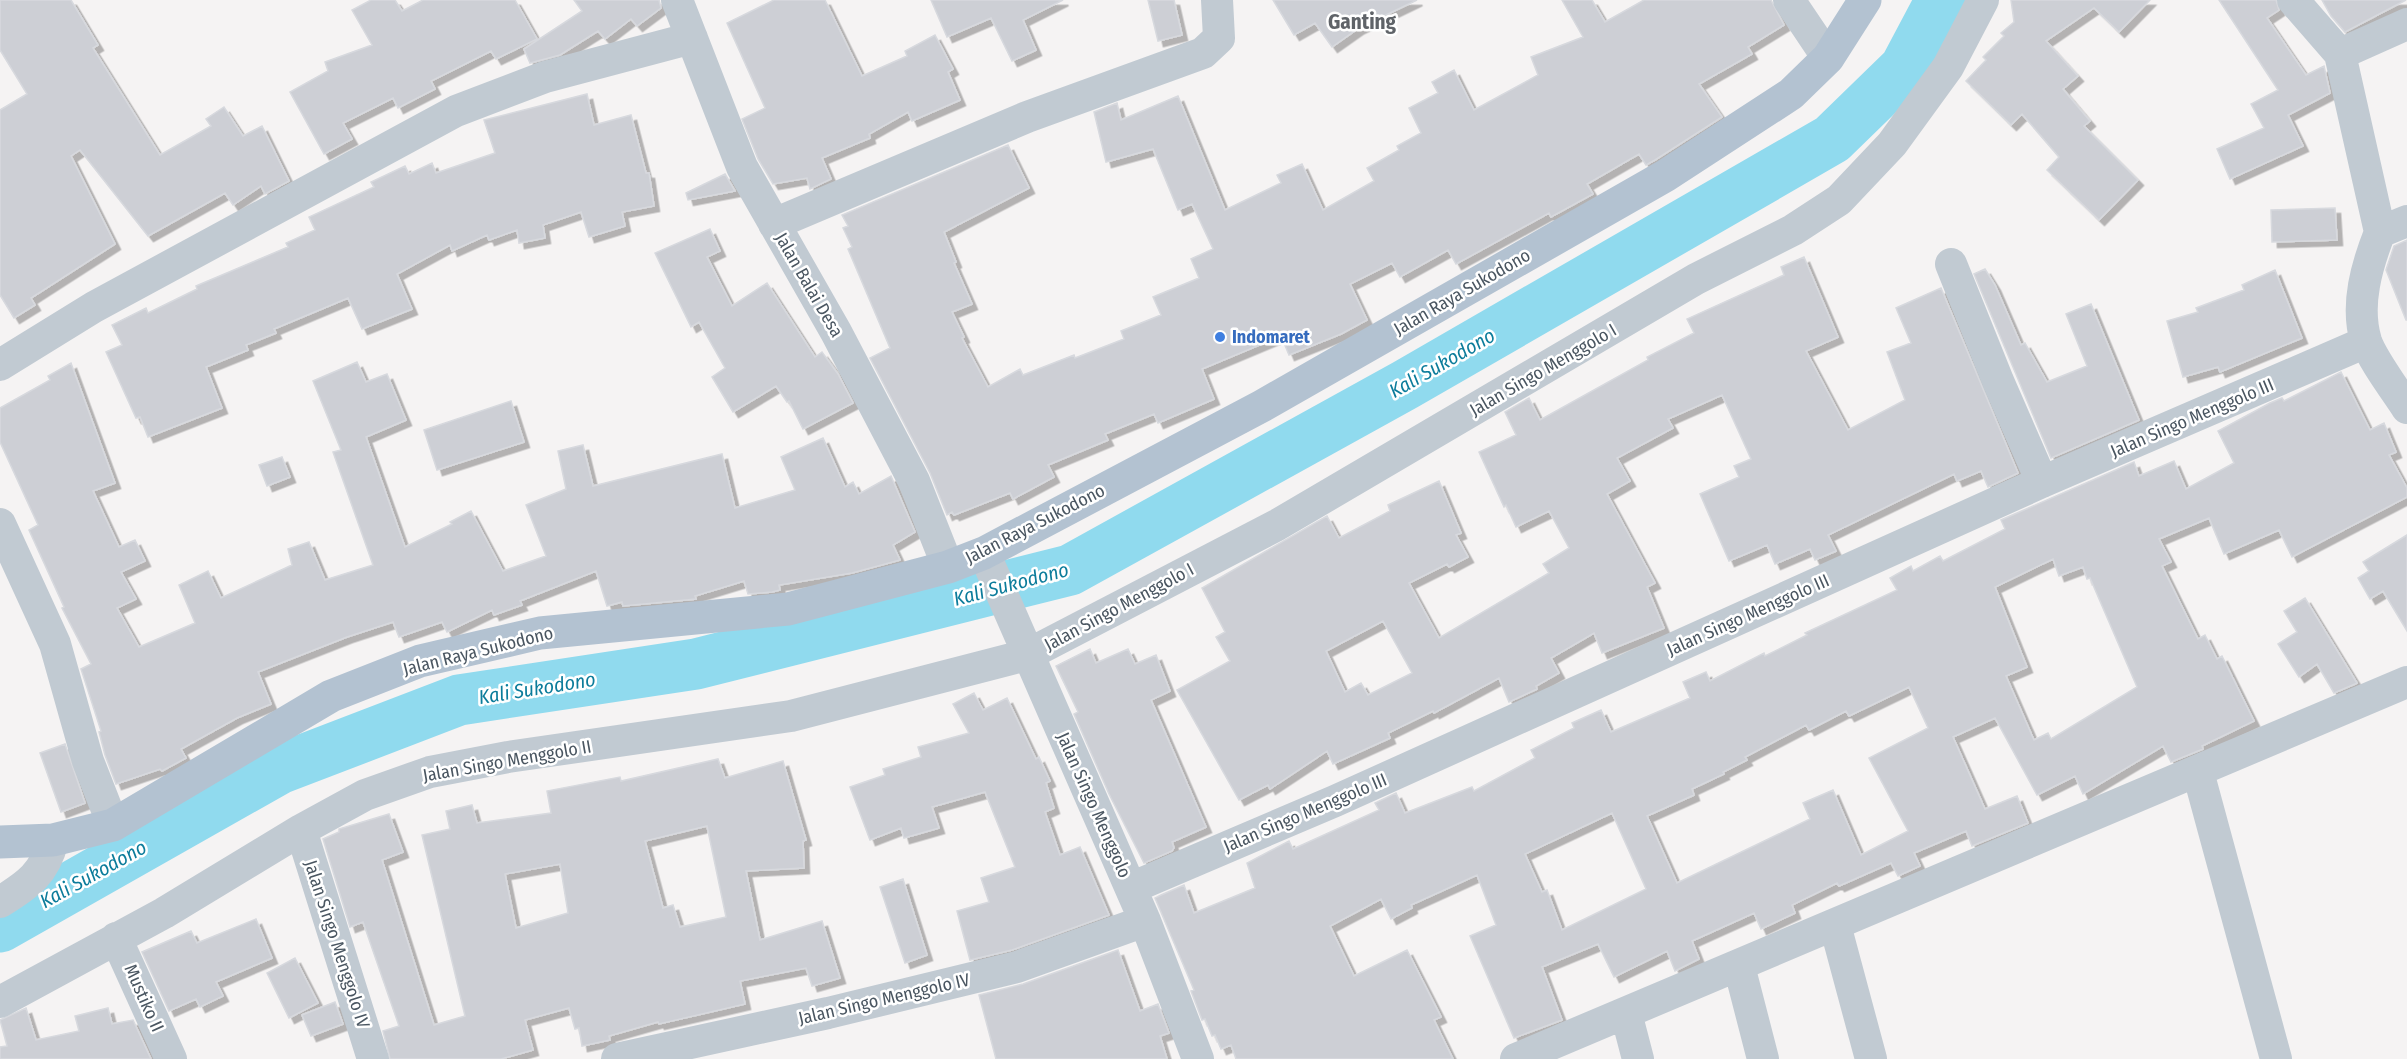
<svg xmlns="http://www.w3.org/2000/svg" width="2407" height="1059" font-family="'Fira Sans Condensed',sans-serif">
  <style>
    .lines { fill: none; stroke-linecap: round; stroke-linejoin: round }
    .river { stroke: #90daee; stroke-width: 51 }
    .building { fill: #cdcfd5; stroke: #d7d9de; stroke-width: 1.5; fill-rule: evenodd; filter: url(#shadow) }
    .minor { stroke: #c1cad2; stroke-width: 32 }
    .major { stroke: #b3c2d1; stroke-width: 33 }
    .shop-dot { fill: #3f7fe0; stroke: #fff; stroke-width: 2 }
    .labels { text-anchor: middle; stroke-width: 5; stroke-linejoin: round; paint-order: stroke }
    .street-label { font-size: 18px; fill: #4a5661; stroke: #fff }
    .shop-label { font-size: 18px; font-weight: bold; fill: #366cbe; stroke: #fff; text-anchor: start }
    .water-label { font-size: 20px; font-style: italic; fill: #0c7c9b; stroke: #fff }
    .quarter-label { font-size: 21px; font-weight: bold; fill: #5f6368; stroke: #fff }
  </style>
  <defs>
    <filter id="shadow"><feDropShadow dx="5.5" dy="5.5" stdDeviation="0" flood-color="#0004"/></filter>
  </defs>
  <rect width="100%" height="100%" fill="#f5f3f3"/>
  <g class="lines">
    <path class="river" d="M0 927 279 769 459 700 696 664 1070 570 1405 385 1832 139 1905 68 1941 0"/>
  </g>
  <path class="building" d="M0 0H71L98 45 93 48 160 155 211 126 206 119 224 107 243 136 262 126 289 181 265 194 261 186 233 205 225 193 148 236 80 150 71 156 115 244 31 298 35 305 14 318 0 295V110L27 94 0 50Z
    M371 0H395L402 11 423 0H515L537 39 496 59 491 51 431 81 435 89 398 108 393 98 343 123 352 139 324 154 290 92 328 71 325 62 372 45 352 10Z
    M574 0H659L661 8 637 26 631 19 605 39 598 31 560 55 530 63 524 49 582 11Z
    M774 0H825L862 76 907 56 905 51 935 35 953 69 948 72 960 100 912 121 908 112 869 134 870 138 822 158 831 179 810 189 807 178 773 184 758 159 742 119 765 108 727 23Z
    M931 0H1063L1023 20 1036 50 1012 61 991 18 947 37Z
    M1148 0H1174L1182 35 1158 41Z
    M1273 0H1417L1359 28 1332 47 1315 23 1294 35Z
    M1562 0H1592L1605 22 1644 0H1771L1784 25 1748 47 1752 54 1699 84 1722 117 1655 160 1646 165 1639 154 1587 184 1593 194 1551 217 1549 213 1456 264 1448 250 1400 277 1392 263 1350 284 1367 320 1341 334 1289 355 1281 336 1202 369 1214 399 1158 423 1154 414 1105 434 1108 440 1048 465 1054 477 1013 499 1010 493 954 515 952 512 947 515 930 473 870 358 890 348 848 249 852 247 843 228 848 226 842 215 1008 145 1029 188 944 232 956 262 954 263 972 304 952 312 964 337 962 338 988 387 1020 369 1023 375 1074 355 1075 358 1124 339 1121 331 1161 315 1153 297 1199 278 1191 259 1213 249 1192 204 1178 210 1153 149 1106 162 1094 112 1117 103 1121 120 1178 96 1225 210 1281 183 1277 175 1302 164 1323 210 1374 181 1367 168 1399 150 1397 146 1421 133 1409 108 1438 93 1432 82 1454 70 1474 110 1538 75 1531 57 1583 37Z
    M2011 0H2150L2119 32 2094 8 2046 41 2078 76 2063 89 2090 121 2084 126 2138 180 2099 220 2047 170 2059 157 2022 114 2011 125 1966 81 1986 60 1983 57 2004 36 2001 33 2014 22Z
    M2219 0H2276L2279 10 2267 18 2306 75 2324 66 2330 93 2288 115 2303 146 2230 179 2217 149 2264 128 2251 104 2278 90Z
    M2322 0H2406L2345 32 2331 16Z
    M587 94 594 125 631 115 646 173H649L654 206 622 212 625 226 589 237 581 212 543 225 545 238 519 243 517 230 489 240 487 235 452 251 450 245 397 274 412 309 362 329 348 298 274 329 276 333 246 345 248 350 206 367 222 408 148 437 140 417 136 418 106 352 122 345 112 325 146 308 148 313 197 289 196 286 288 247 286 243 315 230 309 217 374 187 371 182 405 166 409 174 432 163 436 173 495 153 484 120Z
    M725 174 735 191 688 200 686 193Z
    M2335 208 2337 240 2272 242 2271 210Z
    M710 229 720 251 707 257 732 306 767 283 815 357 822 352 838 374 853 403 803 429 789 401 787 402 776 386 733 412 712 377 725 368 699 322 691 327 655 253Z
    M2407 240V320H2406L2386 270 2394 246Z
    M1804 257 1838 337 1806 351 1848 430 1905 400 1887 352 1911 343 1896 308 1941 288 2018 473 1988 487 1981 471 1957 481 1954 474 1828 535 1836 551 1815 560 1810 549 1775 564 1767 545 1729 561 1700 494 1739 477 1734 466 1751 459 1722 395 1668 419 1673 428 1617 458 1630 481 1607 494 1655 583 1647 587 1664 628 1602 653 1594 633 1551 658 1559 673 1536 686 1537 689 1509 702 1499 678 1434 713 1433 711 1388 733 1390 738 1333 764 1327 751 1270 789 1268 785 1239 800 1177 690 1230 661 1216 637 1225 632 1202 588 1327 516 1339 538 1390 511 1388 505 1439 481 1461 533 1456 535 1468 557 1449 567 1447 564 1409 583 1439 638 1549 573 1543 564 1569 548 1549 511 1516 527 1506 505 1504 507 1479 452 1516 435 1505 412 1529 398 1540 420 1648 360 1647 357 1694 333 1687 319 1784 275 1781 267ZM1383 621 1412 673 1368 695 1361 683 1345 692 1326 651Z
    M1985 269 1995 285 2021 345 2025 343 2047 382 2087 366 2066 314 2091 304 2139 420 2051 458 1974 274Z
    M2275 270 2302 338 2220 372 2218 367 2183 377 2167 321 2198 312 2196 308 2244 290 2242 285Z
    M357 362 366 382 387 374 406 420 366 437 405 547 452 524 450 522 471 511 503 571 546 556 526 505 566 489 558 451 583 445 593 486 722 454 735 508 795 490 781 457 823 438 845 487 853 482 859 494 891 476 915 532 893 545 900 560 852 573 779 585 780 590 772 592 748 594 744 581 695 596 696 599 623 606 622 602 607 606 596 571 520 601 522 605 494 615 492 610 447 632 442 622 399 637 393 622 347 637 258 672 271 704 237 718 181 749 186 758 162 771 160 769 116 784 105 755 99 732 101 731 81 669 91 664 62 608 64 607 29 530 38 525 0 442V408L50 380 48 376 71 363 115 483 93 491 119 547 135 540 145 561 121 572 136 599 117 608 139 647 195 623 179 585 208 571 221 598 292 565 288 549 309 542 325 580 373 565 333 452 341 450 313 381Z
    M2341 372 2370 430 2384 423 2396 452 2389 455 2407 488V497L2292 557 2279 530 2224 554 2209 518 2159 539 2171 562 2162 566 2198 639 2205 635 2217 659 2222 656 2254 721 2202 746 2203 749 2171 762 2163 746 2083 794 2075 776 2037 795 1995 718 1953 737 1985 809 2017 796 2028 823 1972 846 1966 831 1914 853 1920 866 1898 876 1891 863 1839 886 1837 883 1792 905 1795 913 1761 929 1754 913 1692 941 1699 959 1675 971 1667 951 1614 977 1598 944 1542 967 1562 1020 1514 1038 1470 936 1496 925 1477 875 1411 905 1412 908 1391 919 1381 899 1330 926 1354 976 1407 950 1441 1017 1434 1020 1453 1059H1236L1231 1045 1221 1049 1215 1035 1212 1036 1205 1019 1202 1020 1191 991 1194 990 1155 898 1161 895 1184 885 1194 913 1255 888 1247 863 1289 841 1293 849 1379 810 1375 803 1396 793 1405 813 1472 787 1474 791 1535 758 1531 750 1574 728 1572 723 1601 710 1611 732 1690 698 1683 682 1706 672 1710 681 1764 653 1765 656 1807 635 1805 633 1897 590 1890 578 1911 566 1913 571 1940 556 1943 561 2005 529 2001 520 2134 462 2139 476 2174 461 2186 489 2234 463 2218 431 2270 403 2282 398 2284 401ZM2053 559 2059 576 2083 567 2087 579 2090 578 2137 687 2051 739 2048 733 2034 740 2006 676 2027 667 1995 587ZM1909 687 1928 728 1869 758 1908 831 1861 855 1833 790 1803 803 1810 819 1677 883 1647 816 1694 795 1692 789 1724 774 1723 772 1747 760 1745 757 1806 725 1809 730 1846 711 1849 716ZM1612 813 1646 889 1562 930 1547 890 1542 892 1525 854Z
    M511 401 524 442 437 470 424 430Z
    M282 457 290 477 267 486 259 465Z
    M2407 535V631L2383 591 2370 599 2358 578 2369 571 2363 562Z
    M2305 598 2357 683 2355 684 2334 693 2317 664 2299 677 2278 644 2297 632 2284 611Z
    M1090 649 1096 663 1128 649 1135 664 1156 655 1170 691 1151 700 1206 827 1172 842 1174 848 1172 851 1144 863 1109 794 1074 714 1078 712 1056 666Z
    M974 693 983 710 1007 698 1036 759 1039 757 1050 781 1046 783 1054 808 1045 812 1060 855 1080 847 1109 915 1012 950 970 960 957 911 989 902 981 878 1015 867 985 792 932 807 939 828 904 838 901 828 870 840 850 787 885 775 883 769 921 757 918 747 969 733 953 704Z
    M65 744 85 803 61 812 40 753Z
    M718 759 725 778 783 761 806 840 803 841 804 868 746 871 760 940 822 921 840 978 812 986 806 968 740 981 745 1004 659 1024 658 1022 609 1036 610 1040 582 1046 579 1028 575 1029 569 1008 525 1020 533 1050 501 1059H390L383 1031 399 1026 363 922 350 927 323 839 339 832V829L389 814 403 852 382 860 434 1025 465 1016 422 835 450 829 446 811 472 805 477 823 551 813 547 791 620 777 621 781ZM707 826 726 917 680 927 673 905 663 908 645 841ZM560 864 568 913 516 928 505 874Z
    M903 879 927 955 905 963 880 887Z
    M256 919 272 958 216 982 223 996 200 1007 196 999 169 1011 142 952 191 931 197 943Z
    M1118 950 1140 1011 1158 1004 1169 1033 1160 1036 1167 1059H996L979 995 1023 984Z
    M295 958 318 1003 289 1018 267 973Z
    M335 1002 343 1024 311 1036 302 1015Z
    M26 1008 36 1040 79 1031 75 1016 108 1008 112 1024 133 1020 151 1059H0V1047L7 1046 0 1020Z"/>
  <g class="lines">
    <path class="minor" d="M677 0 742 167 836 332 914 481 948 567
      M1789 0 1828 58
      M2293 0 2340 54 2380 232C2367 265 2355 305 2366 341 2372 359 2396 391 2407 408
      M2340 54 2407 24
      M774 224 1027 117 1203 53 1219 38 1217 0
      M2380 232 2407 221
      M1951 264 1998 381 2042 482
      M0 365 94 307 456 111 545 77 692 38
      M0 524 55 644 88 761 113 825
      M984 553 1145 921 1198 1059
      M2198 772 2276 1059
      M301 830 373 1059
      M1131 888 1335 801 2042 482 2366 342
      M0 902C28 885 45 873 53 840
      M1835 925 1871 1059
      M116 938 171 1059
      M1739 966 1763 1059
      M0 1002 164 913 301 830 365 795 430 772 508 757 791 716 1027 655 1277 525 1696 279 1793 230 1839 200 1892 144 1948 67 1983 0
      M1626 1013 1638 1059
      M617 1059 828 1013 1017 967 1145 921
      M1516 1059 2407 682"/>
    <path class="major" d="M0 842 53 840 113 825 331 696 420 661 540 633 788 609 948 567 984 553 1262 406 1665 176 1791 94 1828 58 1865 0"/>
  </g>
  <circle class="shop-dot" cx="1220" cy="337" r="6"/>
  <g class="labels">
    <g class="street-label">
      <text transform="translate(809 285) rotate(60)" y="6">Jalan Balai Desa</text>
      <text transform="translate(1462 292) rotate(-30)" y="6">Jalan Raya Sukodono</text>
      <text transform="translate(1543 370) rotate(-30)" y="6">Jalan Singo Menggolo I</text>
      <text transform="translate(2192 418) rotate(-23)" y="6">Jalan Singo Menggolo III</text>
      <text transform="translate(1035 524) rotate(-27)" y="6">Jalan Raya Sukodono</text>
      <text transform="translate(1119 607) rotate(-28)" y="6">Jalan Singo Menggolo I</text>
      <text transform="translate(1748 615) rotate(-24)" y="6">Jalan Singo Menggolo III</text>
      <text transform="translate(478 651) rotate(-14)" y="6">Jalan Raya Sukodono</text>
      <text transform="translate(507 761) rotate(-10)" y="6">Jalan Singo Menggolo II</text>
      <text transform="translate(1094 805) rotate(66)" y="6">Jalan Singo Menggolo</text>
      <text transform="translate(1305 813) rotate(-23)" y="6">Jalan Singo Menggolo III</text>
      <text transform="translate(337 944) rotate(72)" y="6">Jalan Singo Menggolo IV</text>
      <text transform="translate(144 998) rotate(66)" y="6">Mustiko II</text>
      <text transform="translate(884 999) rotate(-13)" y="6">Jalan Singo Menggolo IV</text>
    </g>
    <g class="shop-label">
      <text x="1232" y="343">Indomaret</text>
    </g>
    <g class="water-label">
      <text transform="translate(1442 363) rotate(-30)" y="7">Kali Sukodono</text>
      <text transform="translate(1011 584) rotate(-15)" y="7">Kali Sukodono</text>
      <text transform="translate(537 688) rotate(-9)" y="7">Kali Sukodono</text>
      <text transform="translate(93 874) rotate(-29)" y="7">Kali Sukodono</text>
    </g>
    <g class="quarter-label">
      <text x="1362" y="29">Ganting</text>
    </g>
  </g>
</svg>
